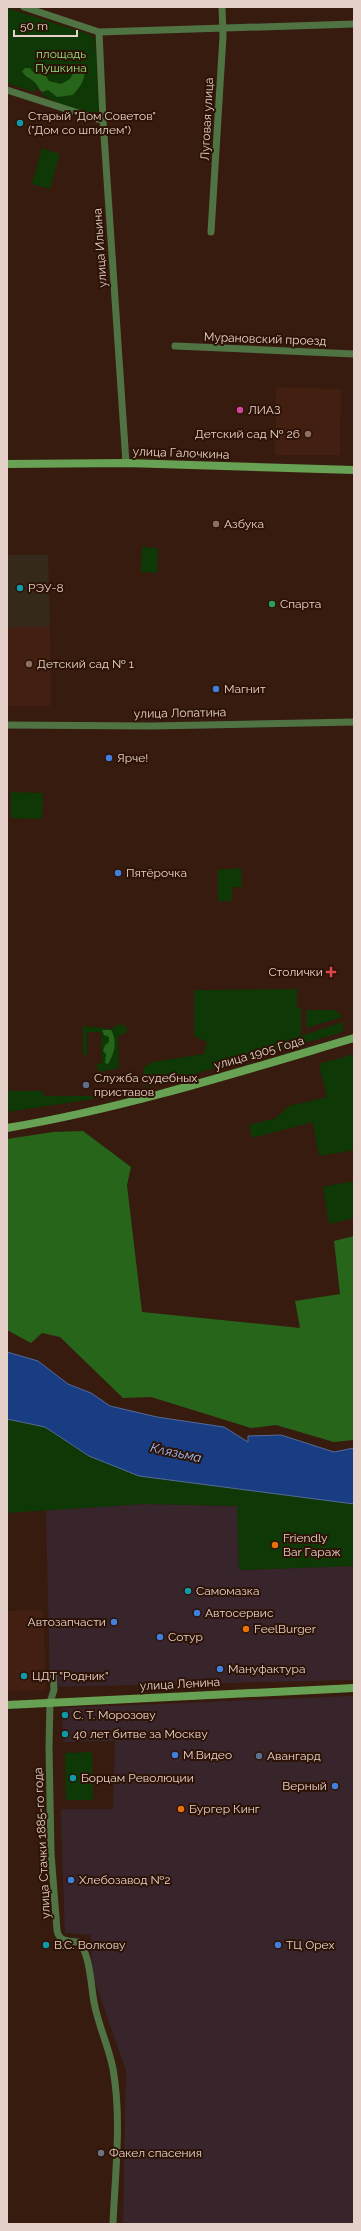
<svg xmlns="http://www.w3.org/2000/svg" width="361" height="2231" font-family="Raleway,sans-serif">
  <style>
    .commercial { fill: #38252b }
    .industrial { fill: #34291a }
    .built { fill: #421f10 }
    .green { fill: #0e3805 }
    .forest { fill: #27651a }
    .water { fill: #193d83; stroke: #566998 }
    .lines { fill: none; stroke-linecap: round; stroke-linejoin: round }
    .street { stroke: #507344; stroke-width: 7 }
    .secondary { stroke: #67a153; stroke-width: 8 }
    .culture-dot { fill: #0f9aa8; stroke: #2d1206; stroke-width: 1.5 }
    .hotel-dot { fill: #d1479c; stroke: #2d1206; stroke-width: 1.5 }
    .education-dot { fill: #8d6e63; stroke: #2d1206; stroke-width: 1.5 }
    .leisure-dot { fill: #2e9e5b; stroke: #2d1206; stroke-width: 1.5 }
    .shop-dot { fill: #3f7fe0; stroke: #2d1206; stroke-width: 1.5 }
    .health-dot { fill: #e0444e; stroke: #2d1206; stroke-width: 1.5 }
    .service-dot { fill: #5c6f8a; stroke: #2d1206; stroke-width: 1.5 }
    .food-dot { fill: #e8710a; stroke: #2d1206; stroke-width: 1.5 }
    .worship-dot { fill: #6b7280; stroke: #2d1206; stroke-width: 1.5 }
    .labels { text-anchor: middle; stroke-width: 4; stroke-linejoin: round; paint-order: stroke }
    .park-label { font-size: 12px; fill: #90e280; stroke: #2d1206 }
    .poi-label { font-size: 12px; fill: #e5d1c9; stroke: #2d1206; text-anchor: start }
    .street-label { font-size: 12px; fill: #e5d1c9; stroke: #2d1206 }
    .water-label { font-size: 13px; font-style: italic; fill: #a0c1fd; stroke: #2d1206 }
  </style>
  <rect width="100%" height="100%" fill="#371b0f"/>
  <path class="commercial" d="M144 1504 237 1506 239 1570 354 1566V1680L50 1687 46 1510Z
    M354 1696V2224H123L126 2070 92 1974 91 1935 65 1933 61 1817V1809H113L115 1741 63 1742 62 1708Z"/>
  <path class="industrial" d="M7 555H48L50 627H7Z"/>
  <path class="built" d="M276 387 341 389 340 455H275Z
    M7 627H50L51 704 49 706H7Z
    M43 1610 46 1690 7 1691V1611Z"/>
  <path class="green" d="M7 8 91 35 95 39 99 108 97 112C79 114 57 103 42 95V90L37 88 34 92 7 83Z
    M42 148 60 154 50 189 32 184Z
    M142 547 158 548 157 573 141 572Z
    M11 792 43 793 42 819 11 818Z
    M241 868 242 887H232V901H218V870Z
    M297 989V1008H301V1036L343 1022V1032L148 1087 142 1080 144 1067 152 1062 204 1054 207 1042 194 1036V990Z
    M306 1010H335L343 1017 306 1028Z
    M117 1025H124L127 1029 126 1033 118 1036 119 1068 99 1072 96 1064 102 1063 101 1032H87V1055H83V1026L112 1029Z
    M354 1054V1150L319 1156 313 1122 252 1138 249 1125 276 1118 289 1106 327 1097 319 1064Z
    M7 1091H43L44 1096H93V1099L7 1112Z
    M354 1181V1218L329 1224 323 1187Z
    M7 1419 45 1427 89 1456 310 1498 354 1504V1566L239 1570 237 1506 144 1504 7 1513Z
    M92 1752 93 1800H66L65 1753Z"/>
  <path class="forest" d="M80 67 85 69C85 80 80 87 73 95L57 97 48 90 42 92C38 89 39 87 36 84 32 78 25 78 22 71L25 68H30L33 72 46 76 49 81 61 84 70 79 75 69Z
    M102 1030H111C118 1040 114 1055 108 1064L105 1063 106 1054 103 1051 105 1045 109 1042V1037L104 1035Z
    M83 1131 131 1167 127 1185 142 1312 300 1328 295 1301 340 1294 334 1241 354 1236V1440L334 1442 276 1425 251 1428 151 1397 123 1398 60 1337 42 1333 31 1343 7 1330V1139L53 1132Z"/>
  <path class="water" d="M7 1352 38 1361 68 1384 91 1393 110 1406 157 1417 224 1427 248 1442V1436L281 1435 334 1452 354 1448V1504L139 1476 89 1456 45 1427 7 1419Z"/>
  <g class="lines">
    <path class="street" d="M24 7 99 32 354 24
      M99 32 103 120 126 463
      M7 90 97 119 103 120
      M211 232 223 36 222 7
      M175 346 354 354
      M7 725 152 726 354 722
      M53 1674 54 1690 50 1702 49 1747 51 1853 57 1930C59 1942 68 1941 78 1942 90 1951 91 1987 94 2002 98 2025 109 2047 113 2069 122 2120 115 2173 113 2224"/>
    <path class="secondary" d="M7 464 126 463 354 470
      M7 1128C125 1108 239 1072 354 1038
      M7 1705 354 1688"/>
  </g>
  <g class="culture-dot">
    <circle cx="20" cy="123" r="4"/>
    <circle cx="20" cy="588" r="4"/>
    <circle cx="188" cy="1591" r="4"/>
    <circle cx="24" cy="1676" r="4"/>
    <circle cx="65" cy="1715" r="4"/>
    <circle cx="65" cy="1734" r="4"/>
    <circle cx="73" cy="1778" r="4"/>
    <circle cx="46" cy="1945" r="4"/>
  </g>
  <circle class="hotel-dot" cx="240" cy="410" r="4"/>
  <g class="education-dot">
    <circle cx="308" cy="434" r="4"/>
    <circle cx="216" cy="524" r="4"/>
    <circle cx="29" cy="664" r="4"/>
  </g>
  <circle class="leisure-dot" cx="272" cy="604" r="4"/>
  <g class="shop-dot">
    <circle cx="216" cy="689" r="4"/>
    <circle cx="109" cy="758" r="4"/>
    <circle cx="118" cy="873" r="4"/>
    <circle cx="197" cy="1613" r="4"/>
    <circle cx="114" cy="1622" r="4"/>
    <circle cx="160" cy="1637" r="4"/>
    <circle cx="220" cy="1669" r="4"/>
    <circle cx="175" cy="1755" r="4"/>
    <circle cx="335" cy="1786" r="4"/>
    <circle cx="71" cy="1880" r="4"/>
    <circle cx="278" cy="1945" r="4"/>
  </g>
  <path class="health-dot" d="M329 966h4v4h4v4h-4v4h-4v-4h-4v-4h4z"/>
  <g class="service-dot">
    <circle cx="86" cy="1085" r="4"/>
    <circle cx="259" cy="1756" r="4"/>
  </g>
  <g class="food-dot">
    <circle cx="275" cy="1545" r="4"/>
    <circle cx="246" cy="1629" r="4"/>
    <circle cx="181" cy="1809" r="4"/>
  </g>
  <circle class="worship-dot" cx="101" cy="2153" r="4"/>
  <g class="labels">
    <g class="park-label">
      <text x="61" y="58">площадь<tspan x="61" dy="14">Пушкина</tspan></text>
    </g>
    <g class="poi-label">
      <text x="28" y="120">Старый "Дом Советов"<tspan x="28" dy="14">("Дом со шпилем")</tspan></text>
      <text x="248" y="414">ЛИАЗ</text>
      <text x="300" y="438" text-anchor="end">Детский сад № 26</text>
      <text x="224" y="528">Азбука</text>
      <text x="28" y="592">РЭУ-8</text>
      <text x="280" y="608">Спарта</text>
      <text x="37" y="668">Детский сад № 1</text>
      <text x="224" y="693">Магнит</text>
      <text x="117" y="762">Ярче!</text>
      <text x="126" y="877">Пятёрочка</text>
      <text x="323" y="976" text-anchor="end">Столички</text>
      <text x="94" y="1082">Служба судебных<tspan x="94" dy="14">приставов</tspan></text>
      <text x="283" y="1542">Friendly<tspan x="283" dy="14">Bar Гараж</tspan></text>
      <text x="196" y="1595">Самомазка</text>
      <text x="205" y="1617">Автосервис</text>
      <text x="106" y="1626" text-anchor="end">Автозапчасти</text>
      <text x="254" y="1633">FeelBurger</text>
      <text x="168" y="1641">Сотур</text>
      <text x="228" y="1673">Мануфактура</text>
      <text x="32" y="1680">ЦДТ "Родник"</text>
      <text x="73" y="1719">С. Т. Морозову</text>
      <text x="73" y="1738">40 лет битве за Москву</text>
      <text x="183" y="1759">М.Видео</text>
      <text x="267" y="1760">Авангард</text>
      <text x="81" y="1782">Борцам Революции</text>
      <text x="327" y="1790" text-anchor="end">Верный</text>
      <text x="189" y="1813">Бургер Кинг</text>
      <text x="79" y="1884">Хлебозавод №2</text>
      <text x="54" y="1949">В.С. Волкову</text>
      <text x="286" y="1949">ТЦ Орех</text>
      <text x="109" y="2157">Факел спасения</text>
    </g>
    <g class="street-label">
      <text transform="translate(207 119) rotate(-87)" y="4">Луговая улица</text>
      <text transform="translate(100 248) rotate(-94)" y="4">улица Ильина</text>
      <text transform="translate(265 339) rotate(2)" y="4">Мурановский проезд</text>
      <text transform="translate(181 453) rotate(2)" y="4">улица Галочкина</text>
      <text transform="translate(180 713) rotate(-1)" y="4">улица Лопатина</text>
      <text transform="translate(259 1053) rotate(-16)" y="4">улица 1905 Года</text>
      <text transform="translate(180 1684) rotate(-3)" y="4">улица Ленина</text>
      <text transform="translate(42 1843) rotate(-93)" y="4">улица Стачки 1885-го года</text>
    </g>
    <g class="water-label">
      <text transform="translate(176 1452) rotate(12)" y="5">Клязьма</text>
    </g>
  </g>
  <rect width="361" height="2231" fill="none" stroke="#e5d1c9" stroke-width="16"/>
  <path d="M14 30v6h63v-6" fill="none" stroke="#e5d1c9" stroke-width="2"/>
  <text x="20" y="30" font-size="12" fill="#e5d1c9" stroke="#2d1206" stroke-width="3" paint-order="stroke">50 m</text>
</svg>
